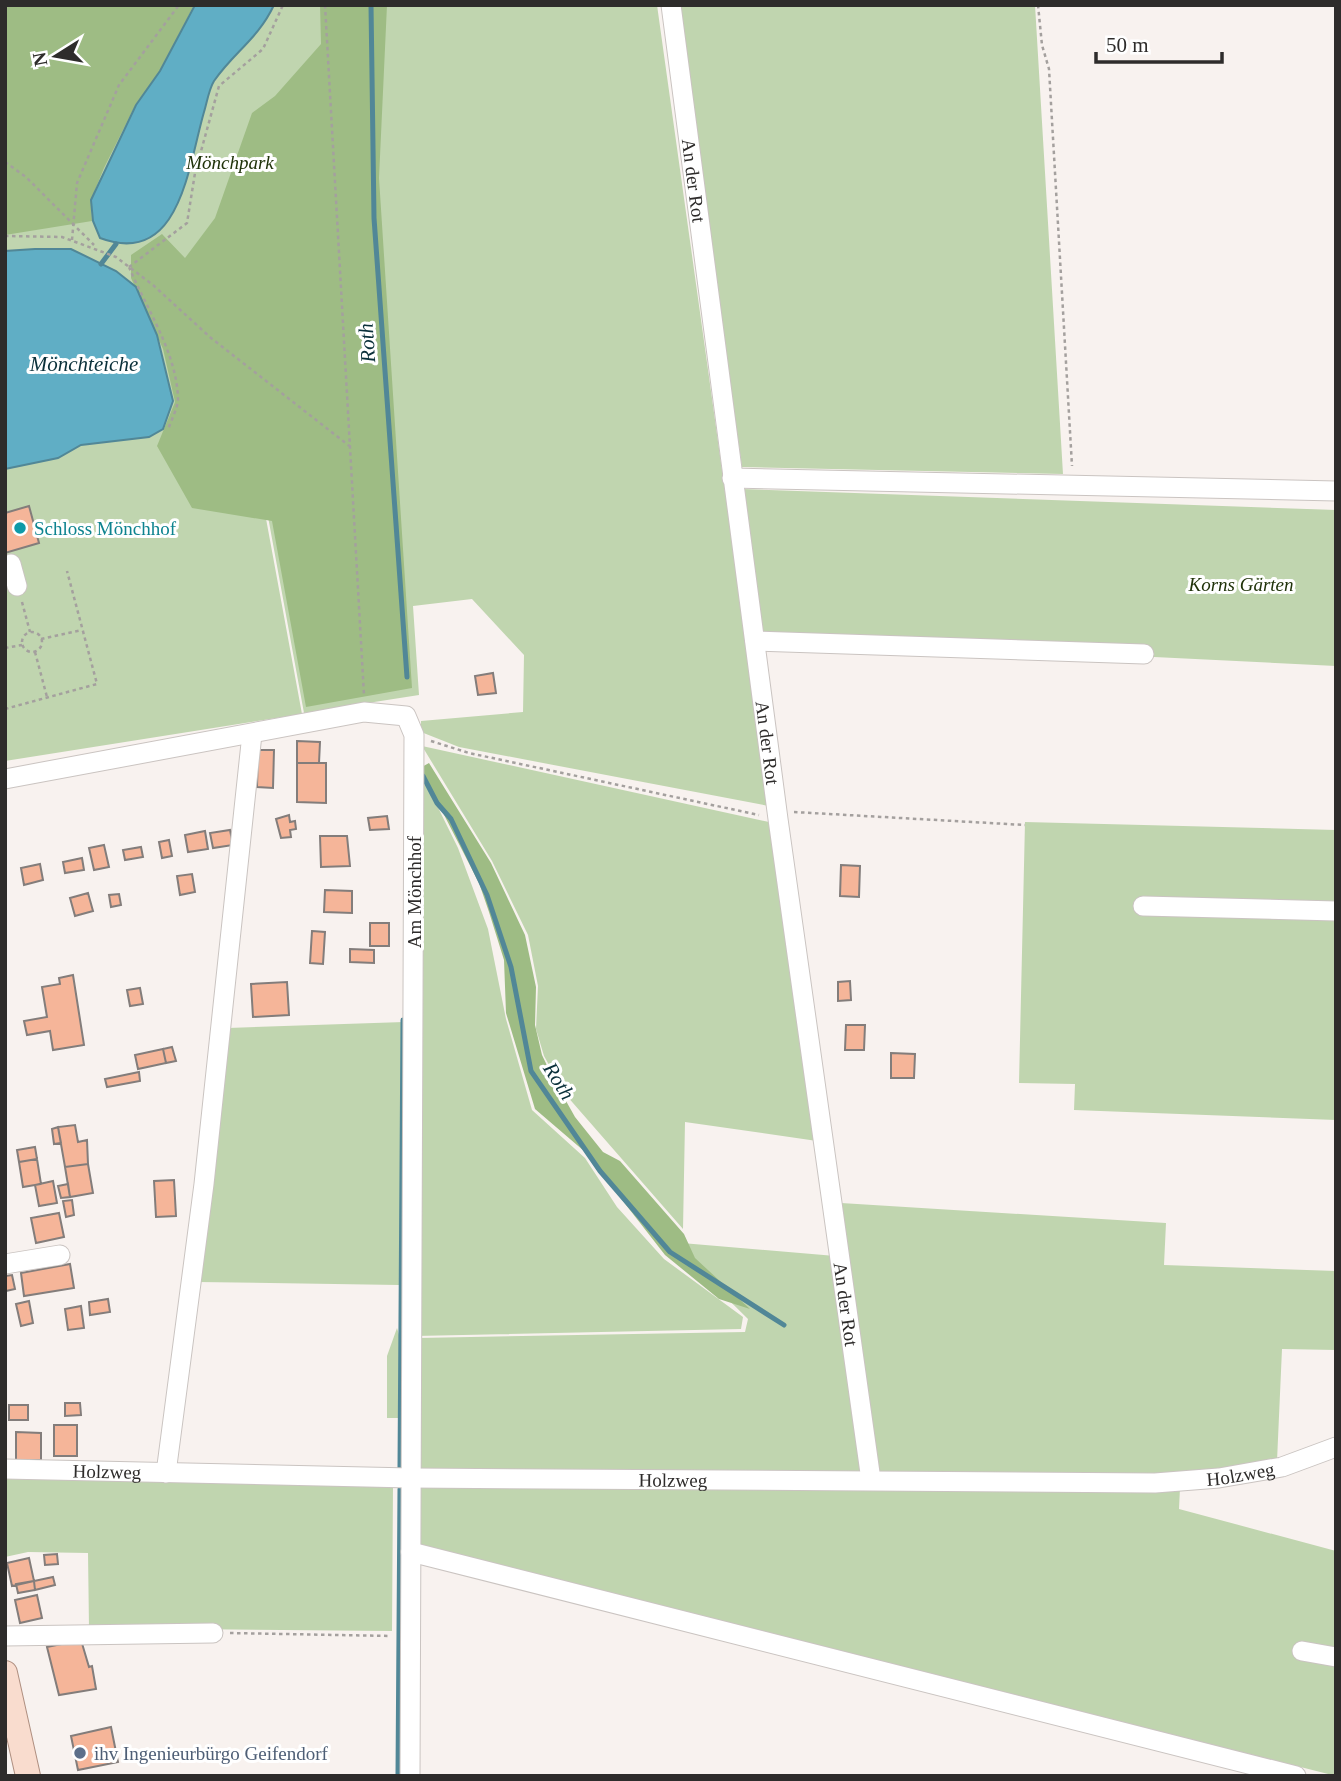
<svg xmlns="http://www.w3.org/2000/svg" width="1341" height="1781" font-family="Georgia,serif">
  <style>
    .green { fill: #c0d5af }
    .forest { fill: #9ebc84 }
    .water { fill: #60aec5; stroke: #518797; stroke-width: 2 }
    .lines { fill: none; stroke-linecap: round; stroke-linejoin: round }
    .stream { stroke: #518797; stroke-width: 5 }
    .building { fill: #f5b599; stroke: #837d7b; stroke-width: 2 }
    .minor-casing { stroke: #cac4c1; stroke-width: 21 }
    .major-casing { stroke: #af8f80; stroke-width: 26 }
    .path { stroke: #a4a09e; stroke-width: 2.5; stroke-dasharray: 3.5 3.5; stroke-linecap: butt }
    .minor { stroke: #fff; stroke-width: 19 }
    .major { stroke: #f9dcce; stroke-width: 24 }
    .culture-dot { fill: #0f9aa8; stroke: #fff; stroke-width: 2.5 }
    .service-dot { fill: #5c6f8a; stroke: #fff; stroke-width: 2.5 }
    .labels { text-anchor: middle; stroke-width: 6; stroke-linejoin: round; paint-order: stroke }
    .park-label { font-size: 19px; font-style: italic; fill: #20330a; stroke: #fff }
    .street-label { font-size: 19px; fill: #2e2c2b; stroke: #fff }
    .culture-label { font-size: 19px; fill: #0d838f; stroke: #fff; text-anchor: start }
    .service-label { font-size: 19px; fill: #4e5e75; stroke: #fff; text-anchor: start }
    .water-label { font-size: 21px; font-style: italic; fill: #0a303a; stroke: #fff }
  </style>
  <rect width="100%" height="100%" fill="#f8f2ef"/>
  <path class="green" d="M5 5H657L769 806 459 747 421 732V721L523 712 524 655 472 599 413 606 419 695 304 713 262 484 158 440 260 486 302 714 5 761V469L58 458 81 445 150 437 173 401 157 335 136 287 116 271 71 249 5 251Z
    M676 5H1035L1063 474 742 467Z
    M742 489 1336 510V666L763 638Z
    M422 746 769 822 817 1141 685 1122 683 1229 566 1095 544 1056 536 1029 538 986 528 935 492 861Z
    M419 769 458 848 488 929 506 1019 532 1110 585 1158 617 1207 664 1259 743 1317 741 1329 415 1336Z
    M1025 822 1336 830V1120L1074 1110 1075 1084 1019 1083Z
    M404 1022 399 1285 198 1282 228 1028Z
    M841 1203 1166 1223 1164 1265 1336 1271V1350L1282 1349 1277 1461 1180 1488 1179 1509 1336 1551V1776L415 1543 418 1338 745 1332 748 1319 670 1242 847 1257Z
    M397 1328 405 1355V1418H387V1356Z
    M5 1479 393 1485 392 1631 89 1628 88 1553 28 1552 5 1557Z"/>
  <path class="forest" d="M5 5H194L160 71 136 104 104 168 91 200 92 221 5 235Z
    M320 5H387L379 178 412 688 306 707 272 521 192 508 157 446 175 402 163 349 131 278V255L162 234 185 258 215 218 252 113 275 96 321 44Z
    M429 763 491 863 525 935 536 987 535 1025 542 1055 552 1076 575 1117 603 1152 620 1161 684 1234 695 1258 750 1309 719 1299 665 1255 584 1151 535 1109 506 1013 504 960 489 912 479 883 420 768Z"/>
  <path class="water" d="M195 5H274C258 39 234 52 214 81 209 89 207 102 204 112 188 167 180 268 100 238L93 221 91 200 136 105 160 71Z
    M35 249H71L116 271 136 287 157 335 173 401 163 429 149 437 81 445 58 458 5 469V251Z"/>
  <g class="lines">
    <path class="stream" d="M371 5 374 218 407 677
      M101 264 116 244
      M423 776 437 803 451 819 487 895 511 967 531 1071 600 1171 670 1252 784 1325
      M400 1468 403 1020
      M398 1776 400 1489"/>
  </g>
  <path class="building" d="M29 506 39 543 5 553V513Z
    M493 673 496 693 478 695 475 676Z
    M297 741 320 742 319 763H297Z
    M258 750H274L273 788 257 787Z
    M297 763H326V803L297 802Z
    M289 815 290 822 295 821 296 829 290 830 291 837 281 838 276 819Z
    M387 816 389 829 370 830 368 818Z
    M230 830 233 845 213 848 210 833Z
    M205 831 208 849 188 852 185 835Z
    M320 836H347L350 866 321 867Z
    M169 840 172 856 162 858 159 842Z
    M104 845 109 867 94 870 89 848Z
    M141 847 143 857 125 860 123 850Z
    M82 858 84 870 65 873 63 862Z
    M40 864 43 880 24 885 21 868Z
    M841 865 860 866 859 897 840 896Z
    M192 874 195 892 180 895 177 876Z
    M325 890 352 891V913L324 912Z
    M88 893 93 911 75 916 70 898Z
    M119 894 121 905 111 907 109 895Z
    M370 923H389V946H370Z
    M312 931 325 932 323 964 310 963Z
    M350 949 374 950V963L350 962Z
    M73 975 84 1045 53 1050 50 1031 27 1035 24 1021 47 1017 42 987 60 984 59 978Z
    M850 981 851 1000 838 1001V982Z
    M287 982 289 1015 253 1017 251 984Z
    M140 988 143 1004 130 1006 127 990Z
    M846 1025H865L864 1050H845Z
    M172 1047 176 1061 166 1063 163 1049Z
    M163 1049 166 1063 138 1069 135 1055Z
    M891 1053 915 1054 914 1078H891Z
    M139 1072 140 1081 107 1087 105 1079Z
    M75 1125 78 1142 87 1140 88 1164 65 1167 58 1127Z
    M58 1127 61 1143 54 1144 52 1129Z
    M35 1147 37 1159 19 1162 17 1150Z
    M37 1159 41 1184 23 1187 19 1162Z
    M88 1164 93 1193 70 1197 65 1167Z
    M174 1180 176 1216 156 1217 154 1181Z
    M53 1181 57 1203 39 1206 35 1185Z
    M68 1184 70 1197 61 1198 58 1186Z
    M72 1200 74 1215 66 1217 63 1201Z
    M59 1213 64 1237 36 1243 31 1218Z
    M70 1264 74 1288 24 1296 21 1273Z
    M12 1275 15 1289 6 1291 5 1276Z
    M108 1299 110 1312 90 1315 89 1302Z
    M29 1301 33 1323 21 1326 16 1304Z
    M81 1306 84 1328 68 1330 65 1309Z
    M65 1403H80L81 1415 65 1416Z
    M9 1405H28V1420H9Z
    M54 1425H77V1456H54Z
    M16 1432 41 1433V1460H16Z
    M57 1554 58 1564 45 1565 44 1555Z
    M29 1558 34 1581 12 1586 7 1563Z
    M53 1577 55 1585 35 1590 34 1581Z
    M34 1581 35 1590 18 1593 16 1584Z
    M37 1595 42 1618 20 1623 15 1600Z
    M81 1640 89 1667 92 1666 96 1689 59 1695 47 1647Z
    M111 1727 118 1762 78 1770 71 1736Z"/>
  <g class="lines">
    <g class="minor-casing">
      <g id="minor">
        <path id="s1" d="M671 5 778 819 871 1480"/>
        <path d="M732 478 1336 491"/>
        <path d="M11 564 17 586"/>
        <path d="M755 641 1144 654"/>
        <path d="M5 779 364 712 406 716 414 735 410 1776"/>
        <path d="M1143 906 1336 911"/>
        <path d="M5 1264 60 1255"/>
        <path id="s2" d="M5 1469 411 1478 1155 1483 1219 1478 1282 1467 1336 1447"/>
        <path d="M166 1473 204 1184 252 734"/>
        <path d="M411 1552 1296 1776"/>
        <path d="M5 1636 213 1633"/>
        <path d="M1302 1651 1336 1657"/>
      </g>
    </g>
    <g class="major-casing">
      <path id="major" d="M5 1673 28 1776"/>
    </g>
    <path class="path" d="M325 5 364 695
      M1038 5 1042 45 1049 69 1072 466
      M5 162 26 177 94 245
      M5 236 62 237 116 257 153 285 211 338 352 448
      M72 240 77 183 119 85 179 5
      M129 267 187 223 195 173 219 86 263 49 283 5
      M129 267C146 308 177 353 178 399 178 408 171 420 168 430
      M22 602 30 632
      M22 642a10 10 0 1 1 20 0a10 10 0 1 1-20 0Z
      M41 639 82 630
      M5 648 22 645
      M35 652 47 697
      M5 709 97 684 67 571
      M431 741 469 753 759 815
      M794 812 1025 825
      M230 1633 391 1636"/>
    <use href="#minor" class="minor"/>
    <use href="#major" class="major"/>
  </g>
  <circle class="culture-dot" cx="20" cy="528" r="7"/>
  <circle class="service-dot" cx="80" cy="1753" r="7"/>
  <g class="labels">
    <g class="park-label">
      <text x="230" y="169">Mönchpark</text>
      <text x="1241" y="591">Korns Gärten</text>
    </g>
    <g class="street-label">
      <text dy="7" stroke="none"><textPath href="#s1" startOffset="177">An der Rot</textPath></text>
      <text dy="7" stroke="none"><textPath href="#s1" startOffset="744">An der Rot</textPath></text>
      <text transform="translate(414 892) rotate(-90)" y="7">Am Mönchhof</text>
      <text dy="7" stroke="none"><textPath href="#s1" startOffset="1311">An der Rot</textPath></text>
      <text dy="7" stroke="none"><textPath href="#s2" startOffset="102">Holzweg</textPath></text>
      <text dy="7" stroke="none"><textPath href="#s2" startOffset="1236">Holzweg</textPath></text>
      <text dy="7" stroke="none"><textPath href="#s2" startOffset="668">Holzweg</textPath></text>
    </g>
    <g class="culture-label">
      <text x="34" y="535">Schloss Mönchhof</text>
    </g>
    <g class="service-label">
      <text x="94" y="1760">ihv Ingenieurbürgo Geifendorf</text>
    </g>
    <g class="water-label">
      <text transform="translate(367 343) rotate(-94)" y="7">Roth</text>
      <text x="84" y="371">Mönchteiche</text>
      <text transform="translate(559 1081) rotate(58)" y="7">Roth</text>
    </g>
  </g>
  <rect width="1341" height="1781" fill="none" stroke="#2e2c2b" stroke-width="14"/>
  <g transform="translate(56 56) rotate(259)" stroke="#ffffff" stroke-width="5" paint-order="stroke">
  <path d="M0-5L12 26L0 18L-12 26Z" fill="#2e2c2b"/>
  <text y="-10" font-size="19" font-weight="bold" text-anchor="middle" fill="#2e2c2b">N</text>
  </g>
  <path d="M1096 52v10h126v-10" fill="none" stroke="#2e2c2b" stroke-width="3.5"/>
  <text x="1106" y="52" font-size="21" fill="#2e2c2b" stroke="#ffffff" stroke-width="5" paint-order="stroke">50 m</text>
</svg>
